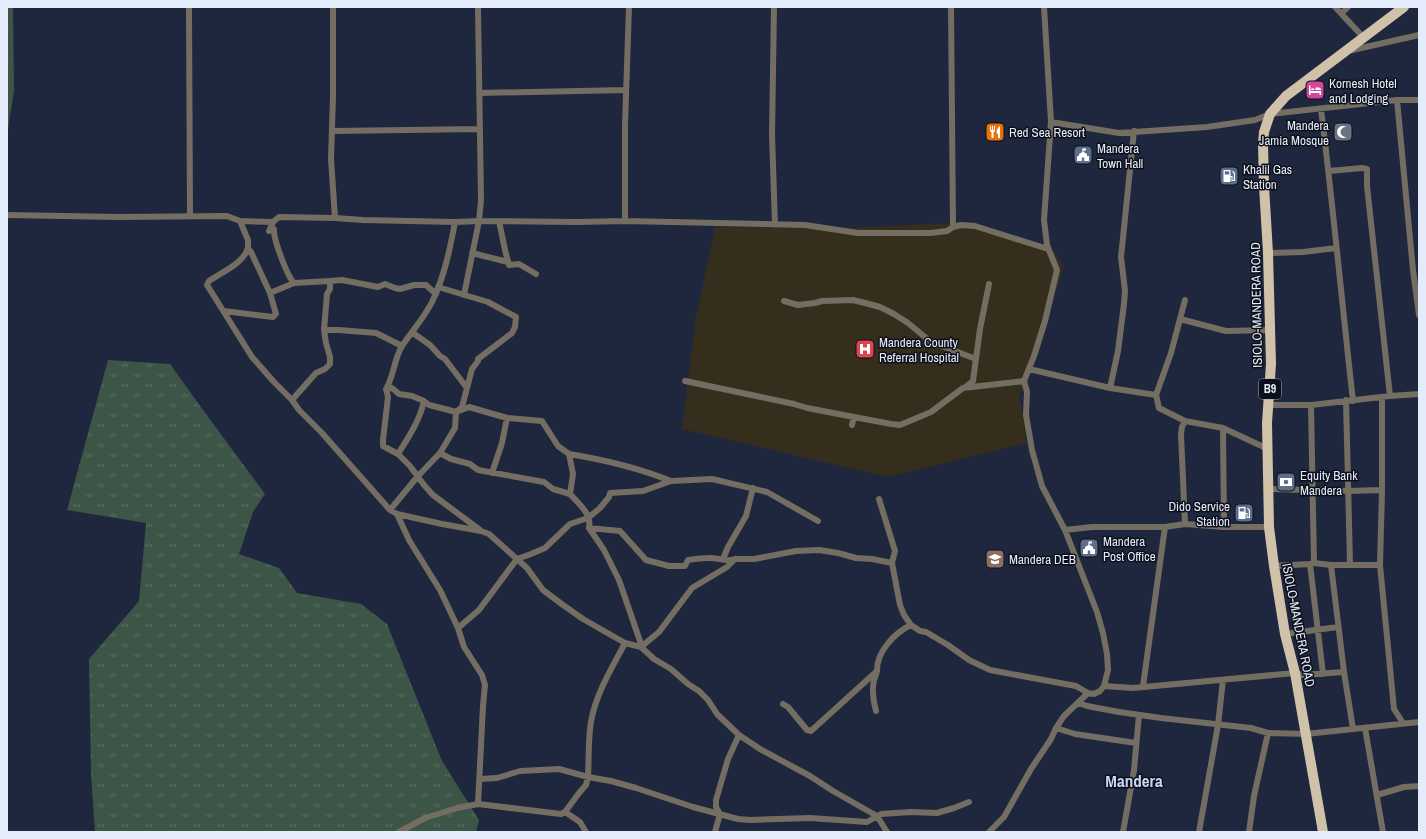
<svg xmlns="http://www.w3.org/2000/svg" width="1426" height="839" font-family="'Archivo Narrow',sans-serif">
  <defs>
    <pattern id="grass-tufts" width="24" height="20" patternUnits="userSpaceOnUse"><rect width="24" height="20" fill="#3c5547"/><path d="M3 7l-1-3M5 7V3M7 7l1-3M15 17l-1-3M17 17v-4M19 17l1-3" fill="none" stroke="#586e62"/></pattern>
  </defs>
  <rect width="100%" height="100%" fill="#1e273d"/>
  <path fill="#362e1d" d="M964 222 1054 252 1064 266 1028 381 1019 394 1027 443 888 477 682 429 696 317 715 227 853 228Z"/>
  <path fill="url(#grass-tufts)" d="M7 7H13L14 91 7 135Z
    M108 360 170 364 203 410 265 494 253 512 239 554 279 568 297 593 361 604 387 624 442 761 479 820 476 832H95L91 774 89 659 139 601 146 523 67 510Z"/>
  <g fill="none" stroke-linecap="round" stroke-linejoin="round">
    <path stroke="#746e62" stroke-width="6" d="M189 7 190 216
      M333 7V97L331 159 335 218
      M774 7 772 135 775 225
      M951 7 953 227
      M1335 7 1364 38
      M1342 13 1348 7
      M1348 51 1419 35
      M479 93 626 90
      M1397 100 1413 270 1419 315
      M1321 109C1333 206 1342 303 1353 401
      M1051 122 1119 133 1207 127 1255 120 1270 114 1397 100H1419
      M332 131 480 129
      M1329 171 1362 168 1367 169V186L1390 396
      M7 215 118 217 227 216 240 221 273 222 279 217 335 218 363 220 455 222 479 221 577 222 625 221 805 225 858 233H931L947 231 953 227 961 225 975 226 1048 249
      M240 221 248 240V248L251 252 270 293 294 283 330 281
      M499 221 505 250 509 265 519 264 536 274
      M625 221V125L629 7
      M273 222 269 231 274 229C273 238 287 276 294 283
      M455 222C450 249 444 278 432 302 424 318 412 331 402 346 394 359 394 376 386 389L388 397 383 440V446L398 454 410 466 424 485 433 495 480 530
      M248 248C243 264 222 272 209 281L207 285 252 357 274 382 292 400 299 410 322 433 390 510 397 514 442 524 481 531 489 534 527 568 543 590 563 605 583 619 625 643 641 647 654 659 671 669 688 684 699 691 708 700 717 714 739 735 760 749 810 776 833 791 877 816 887 832
      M472 253 508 262
      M1268 253 1303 252 1336 248
      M438 287 488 302 516 317 515 327 512 333 478 359V361L472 369 467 388
      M464 295 479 221 481 200 478 7
      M784 301 798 305 815 303 822 301 853 300 865 303 880 307 894 314 908 323 931 342 976 359
      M224 311 273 317 276 314 270 293
      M1180 319 1226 331 1270 330
      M324 330H339L376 333 402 346
      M1029 369 1110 388 1156 395 1159 408 1185 421 1223 428 1268 449
      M685 381 794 404 807 408 891 424 900 425 931 412 963 388 1024 381
      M964 388 973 381 980 329 989 284
      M1110 388 1118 351 1124 304 1125 291 1121 257 1134 131
      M386 389 392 388 399 394 412 396 424 401 429 405 445 409 456 412 469 407 507 418 542 421 558 446 569 454 573 474 570 494C579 504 592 514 589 528L604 550 619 580 642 647
      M1156 395 1171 353 1185 300
      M1382 397V490L1380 565 1394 709 1403 723
      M292 400 316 373 325 369 330 364V357L326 343 324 330 327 294 330 289V281L342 280 378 287 385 284 395 288 400 289 414 285H426L436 294
      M1346 400 1350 564
      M1269 405H1311L1390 396 1419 394
      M1311 405 1314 563
      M852 425 854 417
      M1223 428 1224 527
      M440 453 451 459 470 464 478 470 544 482 553 489 570 494
      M398 454C408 438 420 420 424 401
      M569 454C606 460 636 467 671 481
      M492 473 502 443 507 418
      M1269 489 1348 491 1382 490
      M879 499 895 551 892 563 900 605 904 615 911 625 920 631 926 632 948 645 969 660 990 670 1076 686 1088 693
      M390 510 418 476 440 453 455 428 456 412 462 407 467 388 445 359 440 356 430 345 413 333
      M397 514 409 540 440 590 458 628 464 647 482 675 485 685 483 706 478 804
      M1185 524 1181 434 1182 427 1185 421
      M589 528 620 531 646 560 669 566H685L688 560C695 559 702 558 708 558 717 557 727 563 735 559
      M1065 530 1092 527H1165L1185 524 1224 527H1269
      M723 559 728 547 746 516 753 488
      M1310 564 1323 674
      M1331 565 1344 672 1353 729
      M1274 566 1310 564 1314 563 1331 565H1380
      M458 628 479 610 517 559 531 554 545 548 570 524 588 518 600 508 609 497 610 493 643 491 671 481 712 479 767 492 818 521
      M1285 634 1338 627
      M641 647 659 632 692 588 727 567 735 559H754L796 551 819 550 838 553 856 558 872 559 892 563
      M1104 686 1133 688 1295 673 1302 675 1344 672
      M1143 686 1165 527
      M1079 703 1087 706 1119 712 1161 718 1251 728 1268 733 1306 734 1419 722
      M783 704 788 707 807 730 811 731 877 671
      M876 711C873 701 872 690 874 680 875 677 877 673 877 670 877 652 894 633 911 625
      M1056 728 1075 734 1136 743
      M1365 728 1383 832
      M480 779 497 778 520 771 559 769 588 777 611 781 636 788 693 807 738 819 750 820 810 818 867 822 881 814 911 812 937 813 954 808 969 802
      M1377 795 1404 787 1419 786
      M565 812 580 822 586 832
      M399 832 425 818 457 808 478 804 561 814 565 812 579 793 586 785 588 777C589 760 588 738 591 722 596 693 612 668 625 643
      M715 832 720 814 716 807V800L728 759 739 735
      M989 832 1004 817 1031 769 1051 739 1056 728 1064 716 1088 693 1094 694 1100 691 1104 686 1108 670 1107 654 1103 633 1097 612 1065 530 1042 486 1032 450 1026 415 1027 392 1024 381 1034 356 1045 321 1057 270 1047 245 1044 220 1051 122 1044 7
      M1123 832 1134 770 1139 715
      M1199 832 1218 725 1223 680
      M1249 832 1254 796 1268 733"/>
    <path stroke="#d0c2a8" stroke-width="10" d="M1323 832 1295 673 1285 634 1274 566 1269 527 1267 423 1271 364 1268 253 1264 186 1263 144 1264 132 1270 114 1286 96 1404 7"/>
  </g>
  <defs>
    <g id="hotel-square" transform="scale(1)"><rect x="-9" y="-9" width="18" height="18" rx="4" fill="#d1479c" stroke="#0c101a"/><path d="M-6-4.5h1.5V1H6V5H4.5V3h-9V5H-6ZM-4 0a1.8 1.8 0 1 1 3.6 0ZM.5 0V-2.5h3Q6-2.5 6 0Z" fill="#fff"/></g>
    <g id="restaurant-square" transform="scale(1)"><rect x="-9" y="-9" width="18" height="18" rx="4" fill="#e8710a" stroke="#0c101a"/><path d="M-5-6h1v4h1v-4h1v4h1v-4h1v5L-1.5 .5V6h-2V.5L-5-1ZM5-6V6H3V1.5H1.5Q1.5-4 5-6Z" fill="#fff"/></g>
    <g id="mosque-square" transform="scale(1)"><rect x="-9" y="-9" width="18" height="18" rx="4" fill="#6b7280" stroke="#0c101a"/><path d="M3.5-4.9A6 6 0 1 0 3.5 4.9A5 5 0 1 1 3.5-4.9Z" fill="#fff"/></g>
    <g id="civic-square" transform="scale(1)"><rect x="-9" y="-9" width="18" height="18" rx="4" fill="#5c6f8a" stroke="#0c101a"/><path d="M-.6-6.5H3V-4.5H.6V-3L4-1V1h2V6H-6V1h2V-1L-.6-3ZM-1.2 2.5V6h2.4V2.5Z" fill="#fff"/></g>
    <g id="fuel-square" transform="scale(1)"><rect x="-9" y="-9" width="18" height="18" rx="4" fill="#5c6f8a" stroke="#0c101a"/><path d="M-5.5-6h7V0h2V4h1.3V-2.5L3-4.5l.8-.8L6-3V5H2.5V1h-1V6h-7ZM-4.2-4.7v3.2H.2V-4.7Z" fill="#fff"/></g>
    <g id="hospital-square" transform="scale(1)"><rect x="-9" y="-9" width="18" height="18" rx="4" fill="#e0444e" stroke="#0c101a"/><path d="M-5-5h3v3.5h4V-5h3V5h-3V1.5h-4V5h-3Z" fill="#fff"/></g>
    <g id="bank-square" transform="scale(1)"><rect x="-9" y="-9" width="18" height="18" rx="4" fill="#5c6f8a" stroke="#0c101a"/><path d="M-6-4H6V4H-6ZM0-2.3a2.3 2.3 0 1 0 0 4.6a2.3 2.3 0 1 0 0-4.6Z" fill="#fff"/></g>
    <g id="school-square" transform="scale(1)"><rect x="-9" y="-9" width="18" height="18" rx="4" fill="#8d6e63" stroke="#0c101a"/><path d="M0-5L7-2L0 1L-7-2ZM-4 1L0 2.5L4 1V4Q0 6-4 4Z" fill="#fff"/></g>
  </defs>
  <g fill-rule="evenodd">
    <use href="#hotel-square" x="1315" y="90"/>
    <use href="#restaurant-square" x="995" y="132"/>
    <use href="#mosque-square" x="1343" y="132"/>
    <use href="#civic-square" x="1083" y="155"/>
    <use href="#fuel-square" x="1229" y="176"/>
    <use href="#hospital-square" x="865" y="349"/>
    <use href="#bank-square" x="1286" y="482"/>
    <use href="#fuel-square" x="1244" y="513"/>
    <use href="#civic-square" x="1089" y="548"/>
    <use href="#school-square" x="995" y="559"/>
  </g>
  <g text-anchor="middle" stroke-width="3" stroke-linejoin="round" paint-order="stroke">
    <rect fill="#0c101a" stroke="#a3a9b7" stroke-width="1" x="1259" y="379" width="22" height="20" rx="3"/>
    <g font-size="12" font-weight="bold" fill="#e4ebfa">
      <text x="1270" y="393">B9</text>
    </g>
    <g font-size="13" fill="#e4ebfa" stroke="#0c101a" text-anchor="start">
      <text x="1329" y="88">Kornesh Hotel<tspan x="1329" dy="15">and Lodging</tspan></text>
      <text x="1329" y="130" text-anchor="end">Mandera<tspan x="1329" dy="15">Jamia Mosque</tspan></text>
      <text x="1009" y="137">Red Sea Resort</text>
      <text x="1097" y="153">Mandera<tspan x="1097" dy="15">Town Hall</tspan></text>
      <text x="1243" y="174">Khalil Gas<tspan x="1243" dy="15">Station</tspan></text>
      <text x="879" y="347">Mandera County<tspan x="879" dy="15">Referral Hospital</tspan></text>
      <text x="1300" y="480">Equity Bank<tspan x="1300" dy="15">Mandera</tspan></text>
      <text x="1230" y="511" text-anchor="end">Dido Service<tspan x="1230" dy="15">Station</tspan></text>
      <text x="1103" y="546">Mandera<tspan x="1103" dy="15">Post Office</tspan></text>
      <text x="1009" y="564">Mandera DEB</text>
    </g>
    <g font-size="13" fill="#e4ebfa" stroke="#0c101a">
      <text transform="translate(1256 305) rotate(-91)" y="5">ISIOLO-MANDERA ROAD</text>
      <text transform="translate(1299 625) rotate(79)" y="5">ISIOLO-MANDERA ROAD</text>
    </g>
    <g font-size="17" font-weight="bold" fill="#c9d6f3" stroke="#0c101a">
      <text x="1134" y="787">Mandera</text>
    </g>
  </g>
  <rect width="1426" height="839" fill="none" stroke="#e4ebfa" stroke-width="16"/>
</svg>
